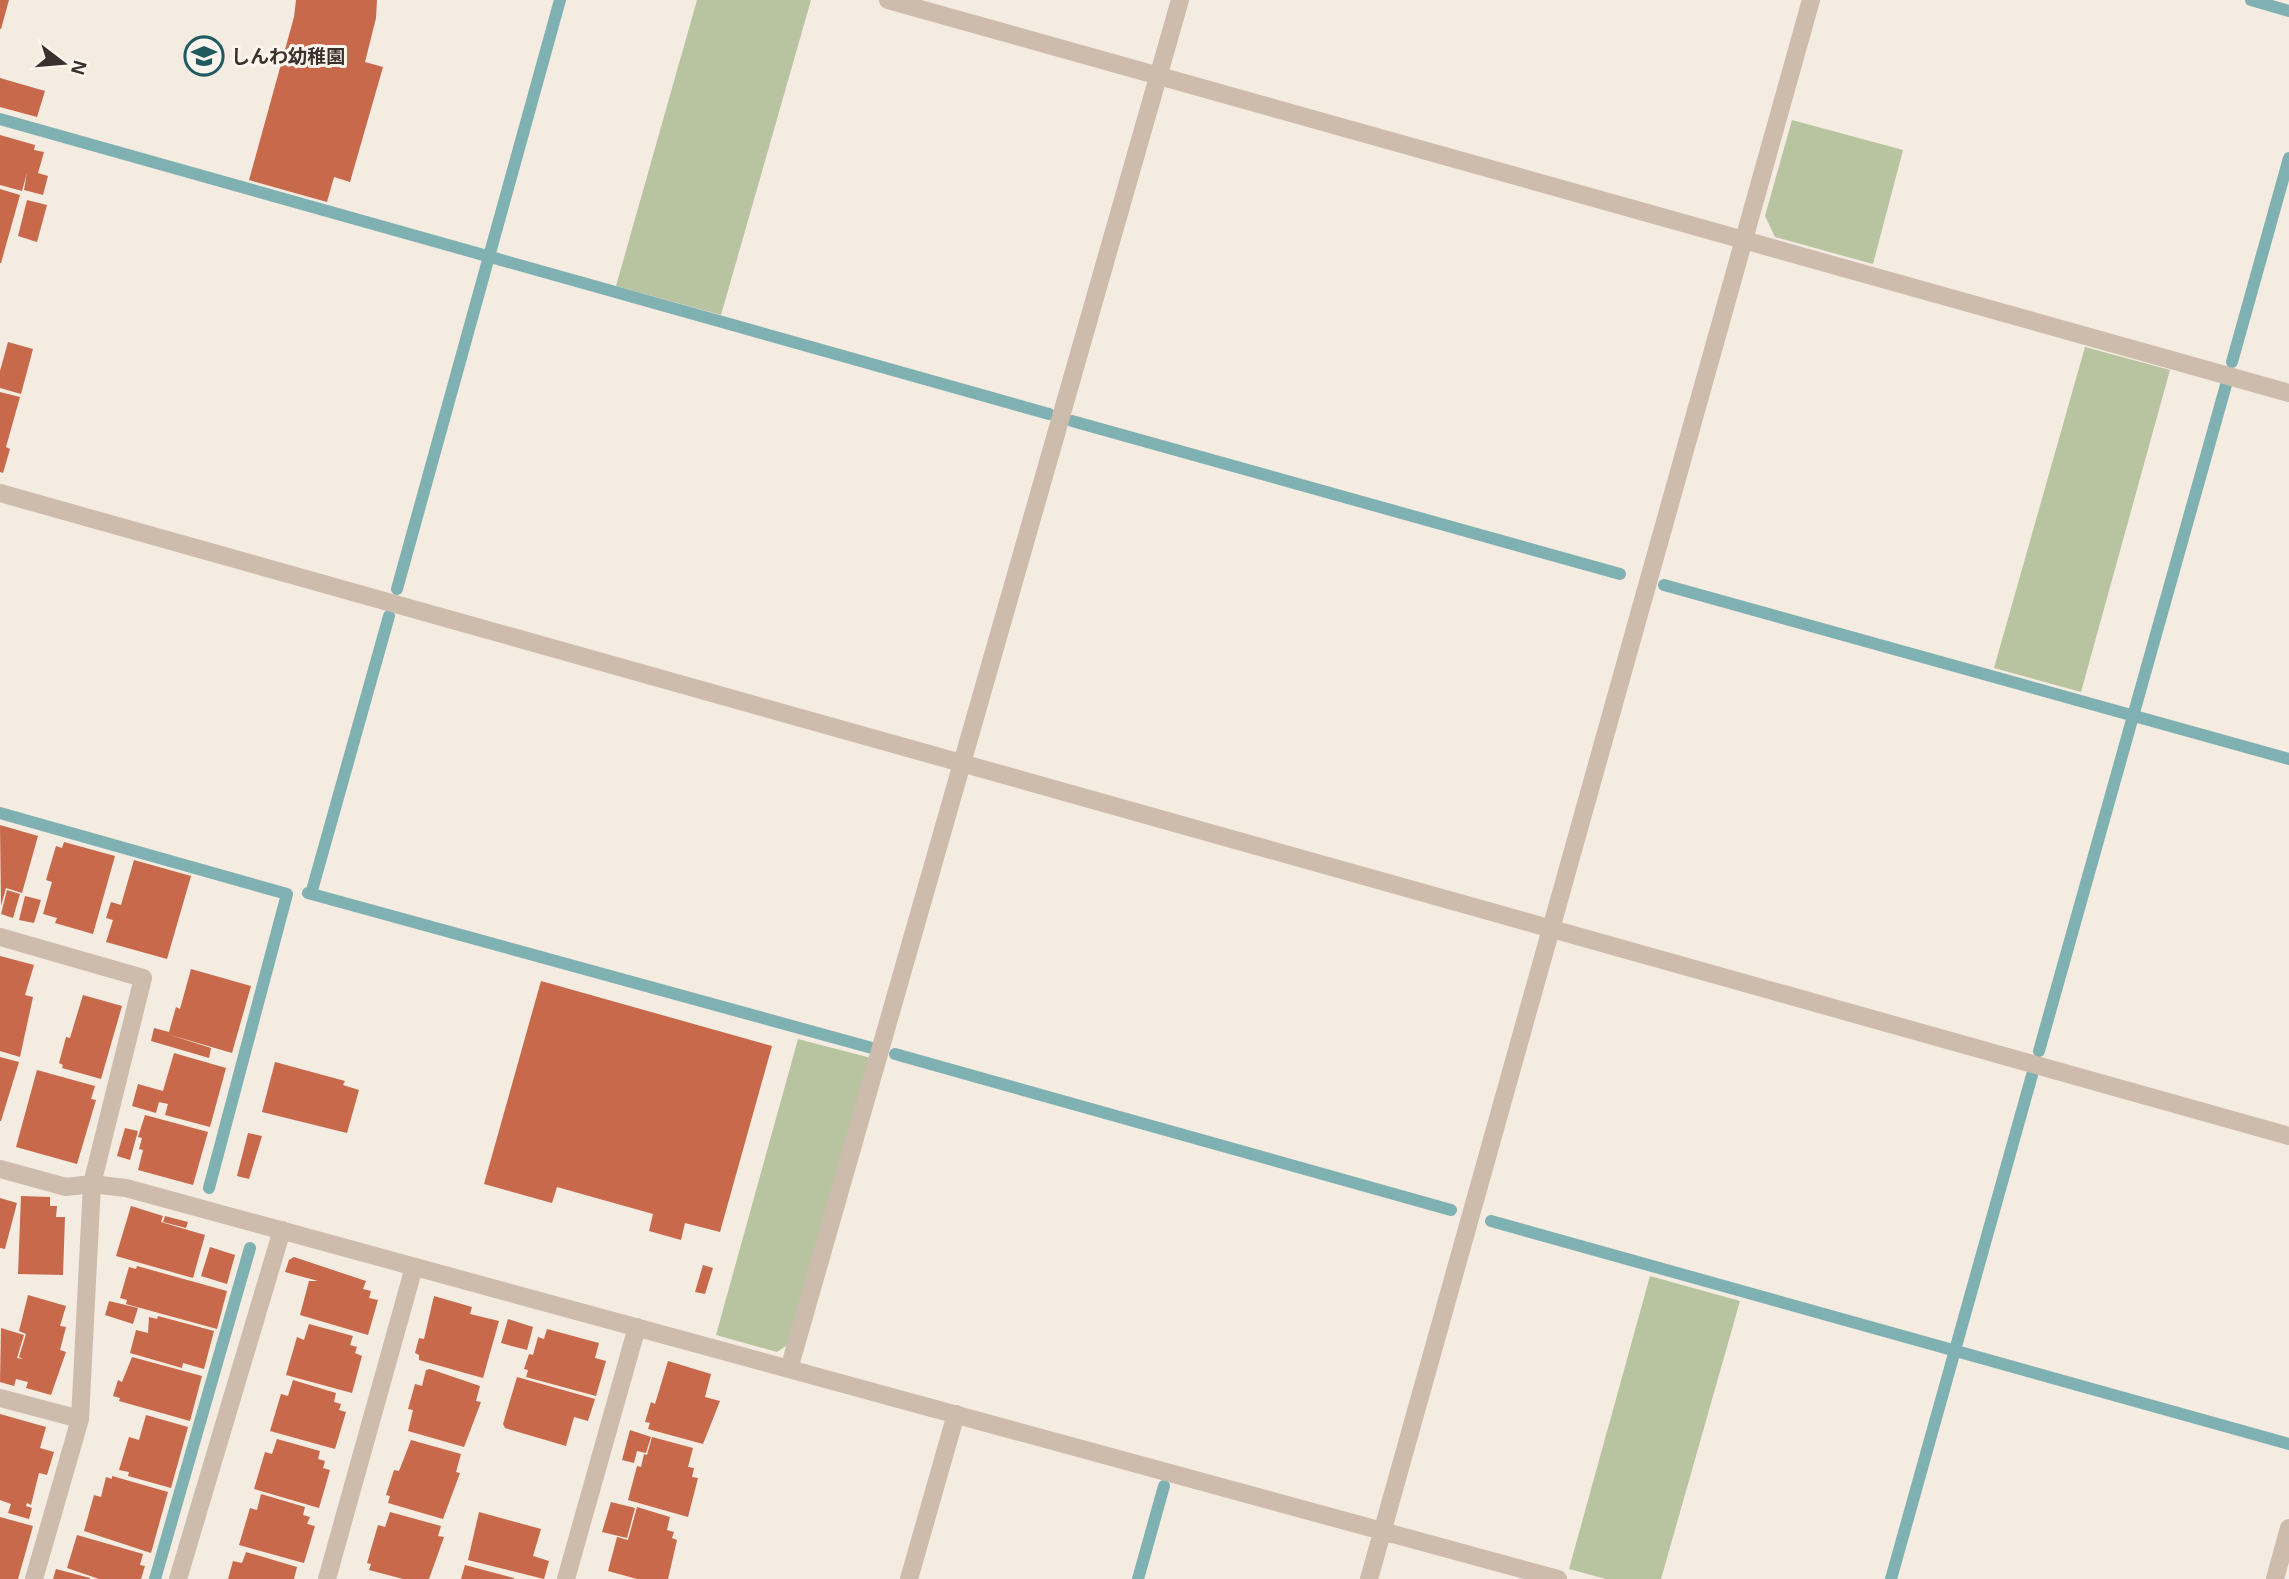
<svg xmlns="http://www.w3.org/2000/svg" width="2289" height="1579" font-family="Helvetica,'Noto Sans JP',sans-serif">
  <rect width="100%" height="100%" fill="#f4ebe1"/>
  <path fill="#b8c4a0" d="M697 0H811L721 315 616 286Z
    M1792 120 1903 150 1873 264 1775 237 1765 216Z
    M2085 347 2170 370 2081 692 1994 668Z
    M798 1039 871 1058 792 1342 777 1352 716 1335Z
    M1650 1276 1740 1301 1661 1579H1606L1569 1569Z"/>
  <g fill="none" stroke-linecap="round" stroke-linejoin="round">
    <path stroke="#7fb0b2" stroke-width="12" d="M2251 0 2289 11
      M0 119 1049 414
      M2232 362 2289 158
      M1072 421 1620 574
      M1664 585 2289 759
      M397 589 560 0
      M0 813 287 894 209 1188
      M308 893 872 1048
      M311 894 389 616
      M2039 1051 2226 385
      M895 1054 1451 1210
      M1491 1221 2289 1444
      M155 1579 250 1248
      M1138 1579 1164 1486
      M1891 1579 2032 1075"/>
  </g>
  <path fill="#c8694b" d="M0 0H9L1 29H0Z
    M296 0H377L376 18 365 62 383 67 350 182 334 177 327 202 249 180 294 17Z
    M0 78 45 91 37 117 0 107Z
    M0 135 35 145 34 150 44 152 38 173 48 176 43 195 24 190 27 173 22 191 0 185Z
    M0 189 20 195 1 263H0Z
    M27 200 47 205 37 242 18 236Z
    M8 342 33 349 21 394 0 388V371Z
    M0 392 20 397 6 447 10 449 3 473 0 472Z
    M0 825 38 836 22 893 6 888 1 906Z
    M64 842 115 856 93 934 55 923 57 918 43 914 52 882 46 880 56 846 62 848Z
    M134 860 191 876 167 959 106 942 113 920 106 918 111 902 121 905Z
    M7 890 20 894 13 918 1 914Z
    M25 896 41 900 34 923 19 920Z
    M0 956 34 965 25 995 33 997 20 1057 0 1051Z
    M191 969 251 986 232 1053 167 1034 211 1048 209 1058 151 1041 154 1028 169 1032 176 1007 180 1009Z
    M541 981 772 1046 720 1232 685 1223 681 1240 649 1231 653 1214 557 1187 552 1203 484 1184Z
    M83 995 122 1006 101 1079 62 1068 63 1065 59 1063 66 1037 70 1038Z
    M174 1053 226 1068 210 1127 165 1115 168 1104 159 1102 156 1113 132 1106 138 1084 163 1091Z
    M0 1057 19 1062 1 1121H0Z
    M275 1062 345 1081 343 1085 359 1090 347 1133 262 1112Z
    M37 1070 95 1086 91 1099 96 1100 77 1164 16 1147Z
    M145 1115 208 1132 193 1185 138 1170 143 1150 139 1149 142 1138 138 1137Z
    M125 1128 138 1131 130 1160 117 1156Z
    M248 1133 262 1136 249 1179 237 1176Z
    M21 1196 50 1197V1206H57L56 1217H65L63 1275 18 1274Z
    M0 1198 17 1203 5 1249 0 1248Z
    M131 1206 163 1216 161 1222 205 1235 193 1278 116 1256Z
    M165 1216 188 1222 186 1228 163 1222Z
    M210 1247 235 1255 227 1284 201 1276Z
    M294 1257 366 1281 363 1289 371 1291 369 1298 378 1300 368 1335 300 1315 309 1281H318L285 1272 289 1260Z
    M703 1265 713 1268 705 1294 695 1292Z
    M137 1266 227 1291 217 1329 126 1304 127 1300 120 1298 129 1267 136 1269Z
    M28 1295 66 1306 60 1326 66 1327 60 1350 66 1352 51 1395 26 1388 28 1382 16 1379 14 1386 0 1382 1 1328 24 1335 17 1358 23 1359 19 1357 26 1334 19 1331Z
    M434 1296 472 1307 470 1314 499 1321 483 1378 419 1360V1355L415 1353 419 1338 424 1339Z
    M109 1301 138 1308 133 1324 105 1315Z
    M158 1316 214 1331 204 1369 183 1363 182 1368 130 1353 136 1330 148 1333 149 1317 157 1319Z
    M508 1319 533 1327 527 1350 501 1343Z
    M309 1324 353 1336 350 1345 357 1347 355 1353 362 1356 352 1393 286 1375 297 1337 304 1340Z
    M547 1329 599 1343 595 1358 606 1361 596 1396 526 1377 528 1370 524 1369 529 1354 533 1355 538 1337 544 1339Z
    M132 1357 202 1376 190 1421 119 1401 120 1398 113 1396 118 1380 122 1382Z
    M668 1361 711 1374 705 1397 720 1401 703 1444 648 1429 650 1423 645 1422 651 1402 655 1404Z
    M430 1369 480 1386 476 1401 481 1402 464 1447 408 1431 413 1410 408 1409 415 1384 422 1386 426 1370Z
    M517 1377 595 1399 588 1421 574 1417 566 1446 505 1428 503 1424Z
    M293 1380 336 1393 334 1402 341 1404 339 1410 346 1412 335 1449 270 1431 281 1394 288 1396Z
    M0 1414 46 1427 40 1448 54 1452 47 1475 39 1473 31 1505 27 1503 26 1506 32 1508 29 1519 8 1513 11 1504 0 1500Z
    M146 1415 188 1427 171 1488 128 1476 129 1472 119 1470 129 1437 139 1440Z
    M630 1430 651 1437 646 1453 637 1451 634 1463 622 1460Z
    M652 1437 693 1448 688 1467 694 1468 692 1477 698 1478 688 1517 628 1500 637 1466 641 1467 644 1454 647 1455Z
    M277 1439 320 1451 318 1459 325 1461 323 1468 330 1470 319 1508 254 1489 265 1452 272 1454Z
    M411 1440 461 1454 456 1472 460 1473 443 1519 388 1503 390 1496 386 1495 394 1470 399 1471Z
    M112 1476 168 1492 151 1553 84 1531 94 1495 101 1497 106 1477 112 1479Z
    M261 1494 305 1507 303 1515 310 1517 307 1524 315 1526 304 1563 239 1545 250 1508 257 1510Z
    M611 1502 635 1508 627 1538 602 1532Z
    M637 1507 670 1517 667 1530 674 1532 672 1538 677 1540 668 1579H637L608 1571 617 1537 628 1540Z
    M390 1512 441 1526 438 1536 444 1537 429 1579H403L369 1570 371 1564 367 1563 378 1525 385 1527Z
    M479 1512 541 1529 533 1556 549 1561 544 1579 468 1560Z
    M0 1517 33 1526 18 1579H0Z
    M77 1535 143 1554 140 1565 145 1566 141 1579H99L67 1568Z
    M246 1552 297 1567 294 1579H228L233 1561 242 1563Z
    M465 1565 514 1578V1579H461Z
    M56 1569 90 1578V1579H53Z"/>
  <g fill="none" stroke-linecap="round" stroke-linejoin="round">
    <path stroke="#cdbbac" stroke-width="18" d="M888 0 2289 393
      M0 493 2289 1136
      M0 937 143 978 92 1184 80 1419 34 1579
      M0 1169 66 1187 92 1184 126 1188 1558 1579
      M789 1369 1180 0
      M0 1398 80 1419
      M178 1579 282 1230
      M327 1579 414 1267
      M566 1579 637 1327
      M909 1579 956 1414
      M1369 1579 1811 0
      M2275 1579 2289 1528"/>
  </g>
  <defs>
    <g id="school-ring" transform="scale(2.0125)"><circle r="9.5" fill="#fbf5ee" stroke="#1f5a5e" stroke-width="1.5"/><path d="M0-5L7-2L0 1L-7-2ZM-4 1L0 2.5L4 1V4Q0 6-4 4Z" fill="#1f5a5e"/></g>
  </defs>
  <g fill-rule="evenodd">
    <use href="#school-ring" x="204" y="56"/>
  </g>
  <g text-anchor="middle" stroke-width="6" stroke-linejoin="round" paint-order="stroke">
    <g font-size="19" font-weight="bold" fill="#3b302b" stroke="#fbf5ee" text-anchor="start">
      <text x="231" y="63">しんわ幼稚園</text>
    </g>
  </g>
  <g transform="translate(63 63) rotate(106)" stroke="#fbf5ee" stroke-width="5" paint-order="stroke">
  <path d="M0-5L12 26L0 18L-12 26Z" fill="#3b302b"/>
  <text y="-10" font-size="19" font-weight="bold" text-anchor="middle" fill="#3b302b">N</text>
  </g>
</svg>
